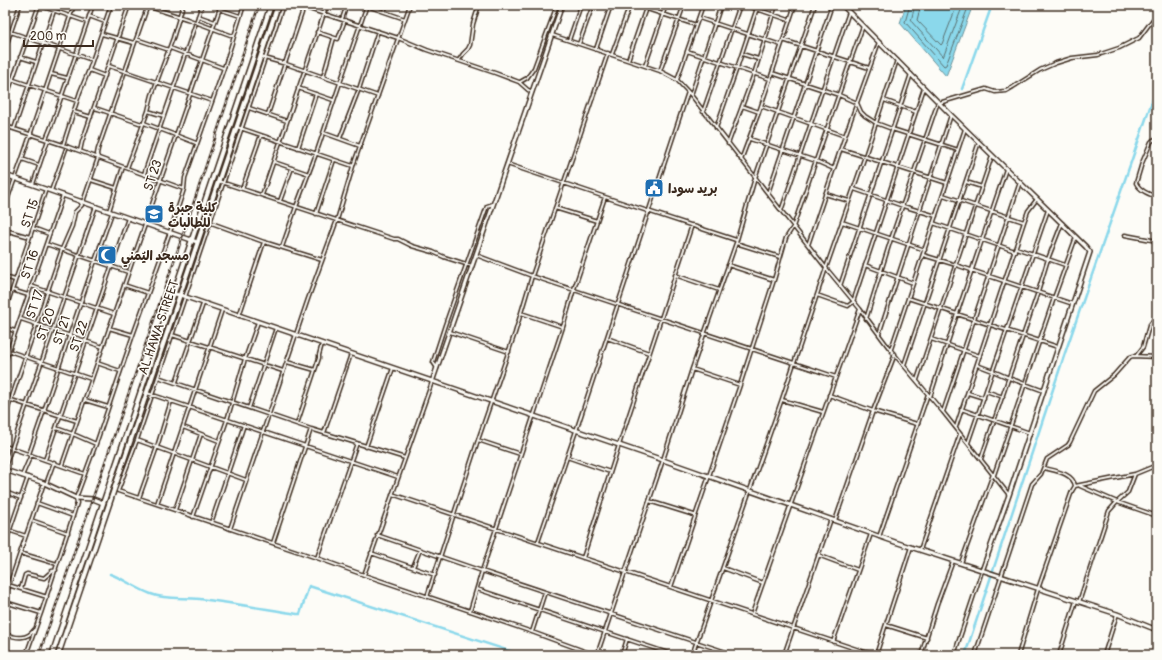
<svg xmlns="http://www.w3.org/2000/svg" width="1162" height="660" font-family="Pangolin,'Playpen Sans Arabic',sans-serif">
  <rect width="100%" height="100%" fill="#fdfcf7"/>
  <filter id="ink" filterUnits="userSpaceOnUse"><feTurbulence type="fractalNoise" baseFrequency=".025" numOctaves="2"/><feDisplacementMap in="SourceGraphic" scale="8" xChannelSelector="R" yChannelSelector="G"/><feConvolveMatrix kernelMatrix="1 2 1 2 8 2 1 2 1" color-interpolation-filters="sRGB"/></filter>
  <g filter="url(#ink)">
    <path fill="#8bd8eb" stroke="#6b9299" d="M906 5H973L946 76 900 23Z"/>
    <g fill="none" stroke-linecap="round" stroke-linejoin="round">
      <path stroke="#5b7070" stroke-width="1" d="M910 5 905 22 944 66 946 65 969 5
        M915 5 911 21 943 57 944 55 963 5
        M921 5 917 20 941 45 942 44 957 5"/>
      <path stroke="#8bd8eb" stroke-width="2.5" d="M962 89 992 5
        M110 574C124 579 137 589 151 594 166 600 184 597 200 599 232 603 265 609 297 614H300L309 586 522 655
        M965 655 1065 353 1157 87"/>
      <g stroke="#3b2a1e" stroke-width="5">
        <path id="street" d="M38 5 87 22
          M117 5 128 9
          M144 5 187 19 233 36
          M297 5 398 38 427 50 495 73 519 82 528 90 532 92
          M635 5 696 25
          M745 5 789 20
          M367 6 405 19
          M219 9 240 16
          M384 11 387 5
          M89 16 105 22
          M198 16 215 22
          M699 18 781 45
          M342 19 347 5
          M5 30 92 60
          M317 32 338 39 345 20
          M102 34 134 43
          M552 35 660 71 677 80 691 95 826 268 860 309 889 348 943 412 1009 495
          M136 39 169 50
          M569 40 581 5
          M783 40 869 68
          M579 44 593 5
          M170 48 223 68
          M5 49 20 5
          M596 49 611 5
          M687 51 770 79
          M612 54 630 5
          M742 54 758 59
          M20 57 36 62
          M261 57 286 64 378 96
          M459 60 463 54 468 49 470 45 473 24 479 5
          M628 60 647 5
          M109 66 212 101
          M645 66 666 5
          M89 70 105 76
          M660 71 684 5
          M772 73 839 95 857 103 861 112 865 116 876 123 892 129 958 150
          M51 74 67 78
          M5 77 77 101
          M323 77 334 38
          M677 80 703 5
          M520 82 527 78 534 68 557 5
          M298 88 333 100
          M691 95 721 5
          M884 100 916 112
          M5 101 39 5
          M939 103 986 89 995 92 1006 91 1013 87 1040 70 1056 63 1072 58 1098 55 1119 48 1139 38 1157 14
          M742 106 759 112
          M761 106 845 136
          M94 108 98 109 142 124
          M249 108 287 121
          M148 111 164 116
          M74 112 91 117
          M703 112 740 5
          M268 114 304 7
          M144 123 196 143
          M5 126 63 145 184 189
          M237 127 353 166
          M716 128 737 68 758 5
          M14 129 56 5
          M324 133 360 146
          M340 138 359 89 378 31
          M46 139 51 127 93 5
          M750 139 816 161 834 169
          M1157 139 1153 140 1151 142 1142 163 1136 183C1140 191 1149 194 1157 197
          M728 144 754 74 776 5
          M63 145 80 92 89 70 111 5
          M298 148 316 94
          M841 149 947 183
          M80 151 82 142 129 5
          M22 159 74 5
          M741 160 759 112 795 5
          M274 162 309 174
          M507 164 605 197 736 240
          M127 168 148 111 152 95 173 38 183 5
          M144 174 202 5
          M91 180 116 188
          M218 181 394 239H398L412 246 433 252 444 257 472 266
          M966 182 982 187
          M33 184 48 140
          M242 189 261 135
          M854 189 903 206 936 216
          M51 191 67 146
          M768 193 832 5
          M825 194 849 201
          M262 195 327 5
          M943 195 1024 222
          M280 201 292 168
          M83 202 98 158 97 154 98 149 148 5
          M5 206 22 159 39 165
          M555 208 597 221
          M109 211 123 167
          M781 211 849 12
          M316 214 334 160
          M206 221 264 242 322 260
          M842 222 925 250
          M933 223 1015 251
          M33 228 49 234
          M5 230 30 237
          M1125 235 1157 241
          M736 243 780 257
          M46 244 128 272
          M808 245 845 136 879 42
          M100 246 116 251
          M282 247 296 207 316 154 340 83 367 5
          M1016 248 1065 265
          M476 255 532 276 836 377
          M923 255 956 265 1073 304
          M728 265 774 280
          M865 265 913 283
          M675 275 719 290
          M5 277 15 280
          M124 285 148 293
          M31 286 114 314
          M840 286 911 74
          M12 290 28 295
          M817 295 848 306 853 302 924 88
          M908 298 1058 347
          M5 311 46 189
          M521 313 563 327
          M239 316 264 242
          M21 319 103 347
          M866 319 891 239 938 102
          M5 328 15 331
          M109 328 133 335
          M450 332 509 352
          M879 334C903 261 927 188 951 115
          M172 335 283 371
          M607 338 649 353
          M931 339 980 356
          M891 349 965 129
          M9 351 91 379
          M1136 356 1143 347 1149 326 1157 315
          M5 362 63 195
          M287 362 315 370
          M97 363 120 371
          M904 365 979 142
          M977 365 993 371 1009 378 1044 391
          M437 368 433 362 445 325 487 206 493 204
          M692 369 740 385
          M158 377 311 429 405 458
          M917 380 992 156
          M176 382 203 304
          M986 391 1003 397
          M147 393 398 477
          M968 393 984 398
          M829 395 873 411 917 424
          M930 397 957 314 1006 169
          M5 398 77 421
          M85 400 108 407
          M782 400 823 412
          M249 408 276 328
          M961 409 1030 433
          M943 412 1020 182
          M5 417 62 249 72 226 75 212 82 205 80 201
          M297 424 319 358V355L322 344
          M183 427 219 441
          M956 427 1024 222 1028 211 1037 199
          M56 428 73 434 96 444
          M324 433 351 354
          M137 440 246 480
          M478 440 520 454
          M968 443 1048 210
          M5 446 85 474
          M366 447 393 368
          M29 454C57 374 83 293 112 213
          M567 457 610 472
          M981 459 1038 292 1048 259 1062 223
          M45 460 128 218
          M62 465 221 5
          M5 467 96 206
          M994 475 1054 298 1076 237
          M22 476 31 455
          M46 484 54 462
          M1075 486 1135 474 1157 465
          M1080 486 1117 502 1157 516
          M118 491 137 440 283 5
          M118 491 317 558 364 575 532 632 595 655
          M5 492 21 498
          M392 494 874 655
          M139 498 157 447 171 401
          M649 501 694 515
          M37 503 73 516
          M157 504 222 310
          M175 510 201 434
          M193 517 227 420 245 359 258 322
          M31 520 68 533
          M835 521 873 411 895 354
          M211 523 244 425
          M5 529 26 536
          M230 529 308 299 337 220 354 163 410 5
          M377 535 482 571 735 655
          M879 537 928 394
          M538 542 576 431 688 92
          M273 543 311 429
          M5 544 28 477
          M920 550 960 434
          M20 553 57 564
          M371 553 435 575
          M818 555 858 570
          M317 558 357 443
          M583 558 619 445 692 225
          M961 563 993 474
          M413 567 420 550
          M723 568 763 583
          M364 575 432 382
          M5 584 47 597
          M671 587 740 385 774 280 786 238 793 227 850 62 863 26
          M21 589 25 575 27 574 44 578 52 571 56 570
          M477 589 674 655
          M5 597 44 483
          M427 597 478 440 515 333 532 276 608 53
          M5 602 41 613
          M1079 602 1109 511 1117 502 1128 492 1135 474
          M470 611 482 571 563 327 574 289 605 197
          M752 614 860 309
          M886 625 927 638
          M532 632 545 592
          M5 634C16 638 27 640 34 630
          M833 642 871 534
          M26 655 41 613 73 516 77 503 76 498 96 444 133 335 170 232 184 189 185 178 224 68 244 5
          M597 655 663 460 692 369 736 243 755 178 815 5
          M622 655 627 639
          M692 655 782 399 826 268 865 156 897 60
          M784 655 831 519
          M876 655 911 547
          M921 655 937 604 953 561
          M954 655 982 571
          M975 655 1032 484 1041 474 1047 459 1068 445 1070 442 1094 391 1114 375 1130 357 1133 356 1157 357
          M1018 655 1038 589 1072 491 1075 486C1073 473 1055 471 1044 468
          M1059 655 1076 601
          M1104 655 1117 614"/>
      </g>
      <g stroke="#3b2a1e" stroke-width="6">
        <path id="secondary" d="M842 5 951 115 1086 247 1090 252 1009 495 982 571
          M5 175 197 242
          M174 294 180 295 663 460 895 542 1117 614 1157 630
          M432 382 562 5
          M5 470 44 483 76 498 93 499 103 503"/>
      </g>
      <g stroke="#3b2a1e" stroke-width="7">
        <path id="highway" d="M52 655 271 5
          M58 655 278 5"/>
      </g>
      <use href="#street" stroke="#fdfcf7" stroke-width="2"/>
      <use href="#secondary" stroke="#fdfcf7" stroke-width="3"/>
      <use href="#highway" stroke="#fdfcf7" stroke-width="4"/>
      <g stroke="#3b2a1e" stroke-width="2.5">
        <path id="rail" d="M39 655 187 223 259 5"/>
      </g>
      <use href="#rail" stroke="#fdfcf7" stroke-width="1" stroke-dasharray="3" stroke-linecap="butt"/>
    </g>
  </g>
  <defs>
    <g id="civic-square" transform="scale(1)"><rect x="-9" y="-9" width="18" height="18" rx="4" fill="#1f6fb2" stroke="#fdfcf7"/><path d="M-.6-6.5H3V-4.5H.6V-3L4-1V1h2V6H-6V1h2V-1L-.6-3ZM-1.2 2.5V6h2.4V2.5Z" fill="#fff"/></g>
    <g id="university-square" transform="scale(1)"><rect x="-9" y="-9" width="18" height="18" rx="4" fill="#1f6fb2" stroke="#fdfcf7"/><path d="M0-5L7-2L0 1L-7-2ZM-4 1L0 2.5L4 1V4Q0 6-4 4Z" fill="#fff"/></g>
    <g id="mosque-square" transform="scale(1)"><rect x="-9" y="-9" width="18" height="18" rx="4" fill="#1f6fb2" stroke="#fdfcf7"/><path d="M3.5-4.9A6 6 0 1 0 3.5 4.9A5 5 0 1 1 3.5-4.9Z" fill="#fff"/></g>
  </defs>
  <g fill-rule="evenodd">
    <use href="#civic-square" x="654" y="188"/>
    <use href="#university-square" x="154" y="214"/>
    <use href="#mosque-square" x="107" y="255"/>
  </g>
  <g text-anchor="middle" stroke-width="3" stroke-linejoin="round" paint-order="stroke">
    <g font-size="13" fill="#3b2a1e" stroke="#fdfcf7">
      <text transform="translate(152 175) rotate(-71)" y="5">ST 23</text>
      <text transform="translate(29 213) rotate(-71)" y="5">ST 15</text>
      <text transform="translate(29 264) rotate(-71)" y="5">ST 16</text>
      <text transform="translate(34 304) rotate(-71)" y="5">ST 17</text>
      <text transform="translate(45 324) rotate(-71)" y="5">ST 20</text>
      <text transform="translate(158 327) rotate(-71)" y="5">AL HAWA STREET</text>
      <text transform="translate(61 330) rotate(-72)" y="5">ST 21</text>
      <text transform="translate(78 336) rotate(-71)" y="5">ST 22</text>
    </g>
    <g font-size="13" font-weight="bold" fill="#3b2a1e" stroke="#fdfcf7" text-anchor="start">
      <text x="668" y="193">بريد سودا</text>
      <text x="168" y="212">كلية جبرة<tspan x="168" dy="15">للطالبات</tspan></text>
      <text x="121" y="260">مسجد اليُمني</text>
    </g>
  </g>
  <rect width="1162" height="660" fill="none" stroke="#fdfcf7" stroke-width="20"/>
  <rect x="10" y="10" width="1142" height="640" fill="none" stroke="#3b2a1e" stroke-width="1.5" filter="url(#ink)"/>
  <path d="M24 40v6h69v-6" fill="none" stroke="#3b2a1e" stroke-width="2"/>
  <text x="30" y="40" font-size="12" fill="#3b2a1e" stroke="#fdfcf7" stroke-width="3" paint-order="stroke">200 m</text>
</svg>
